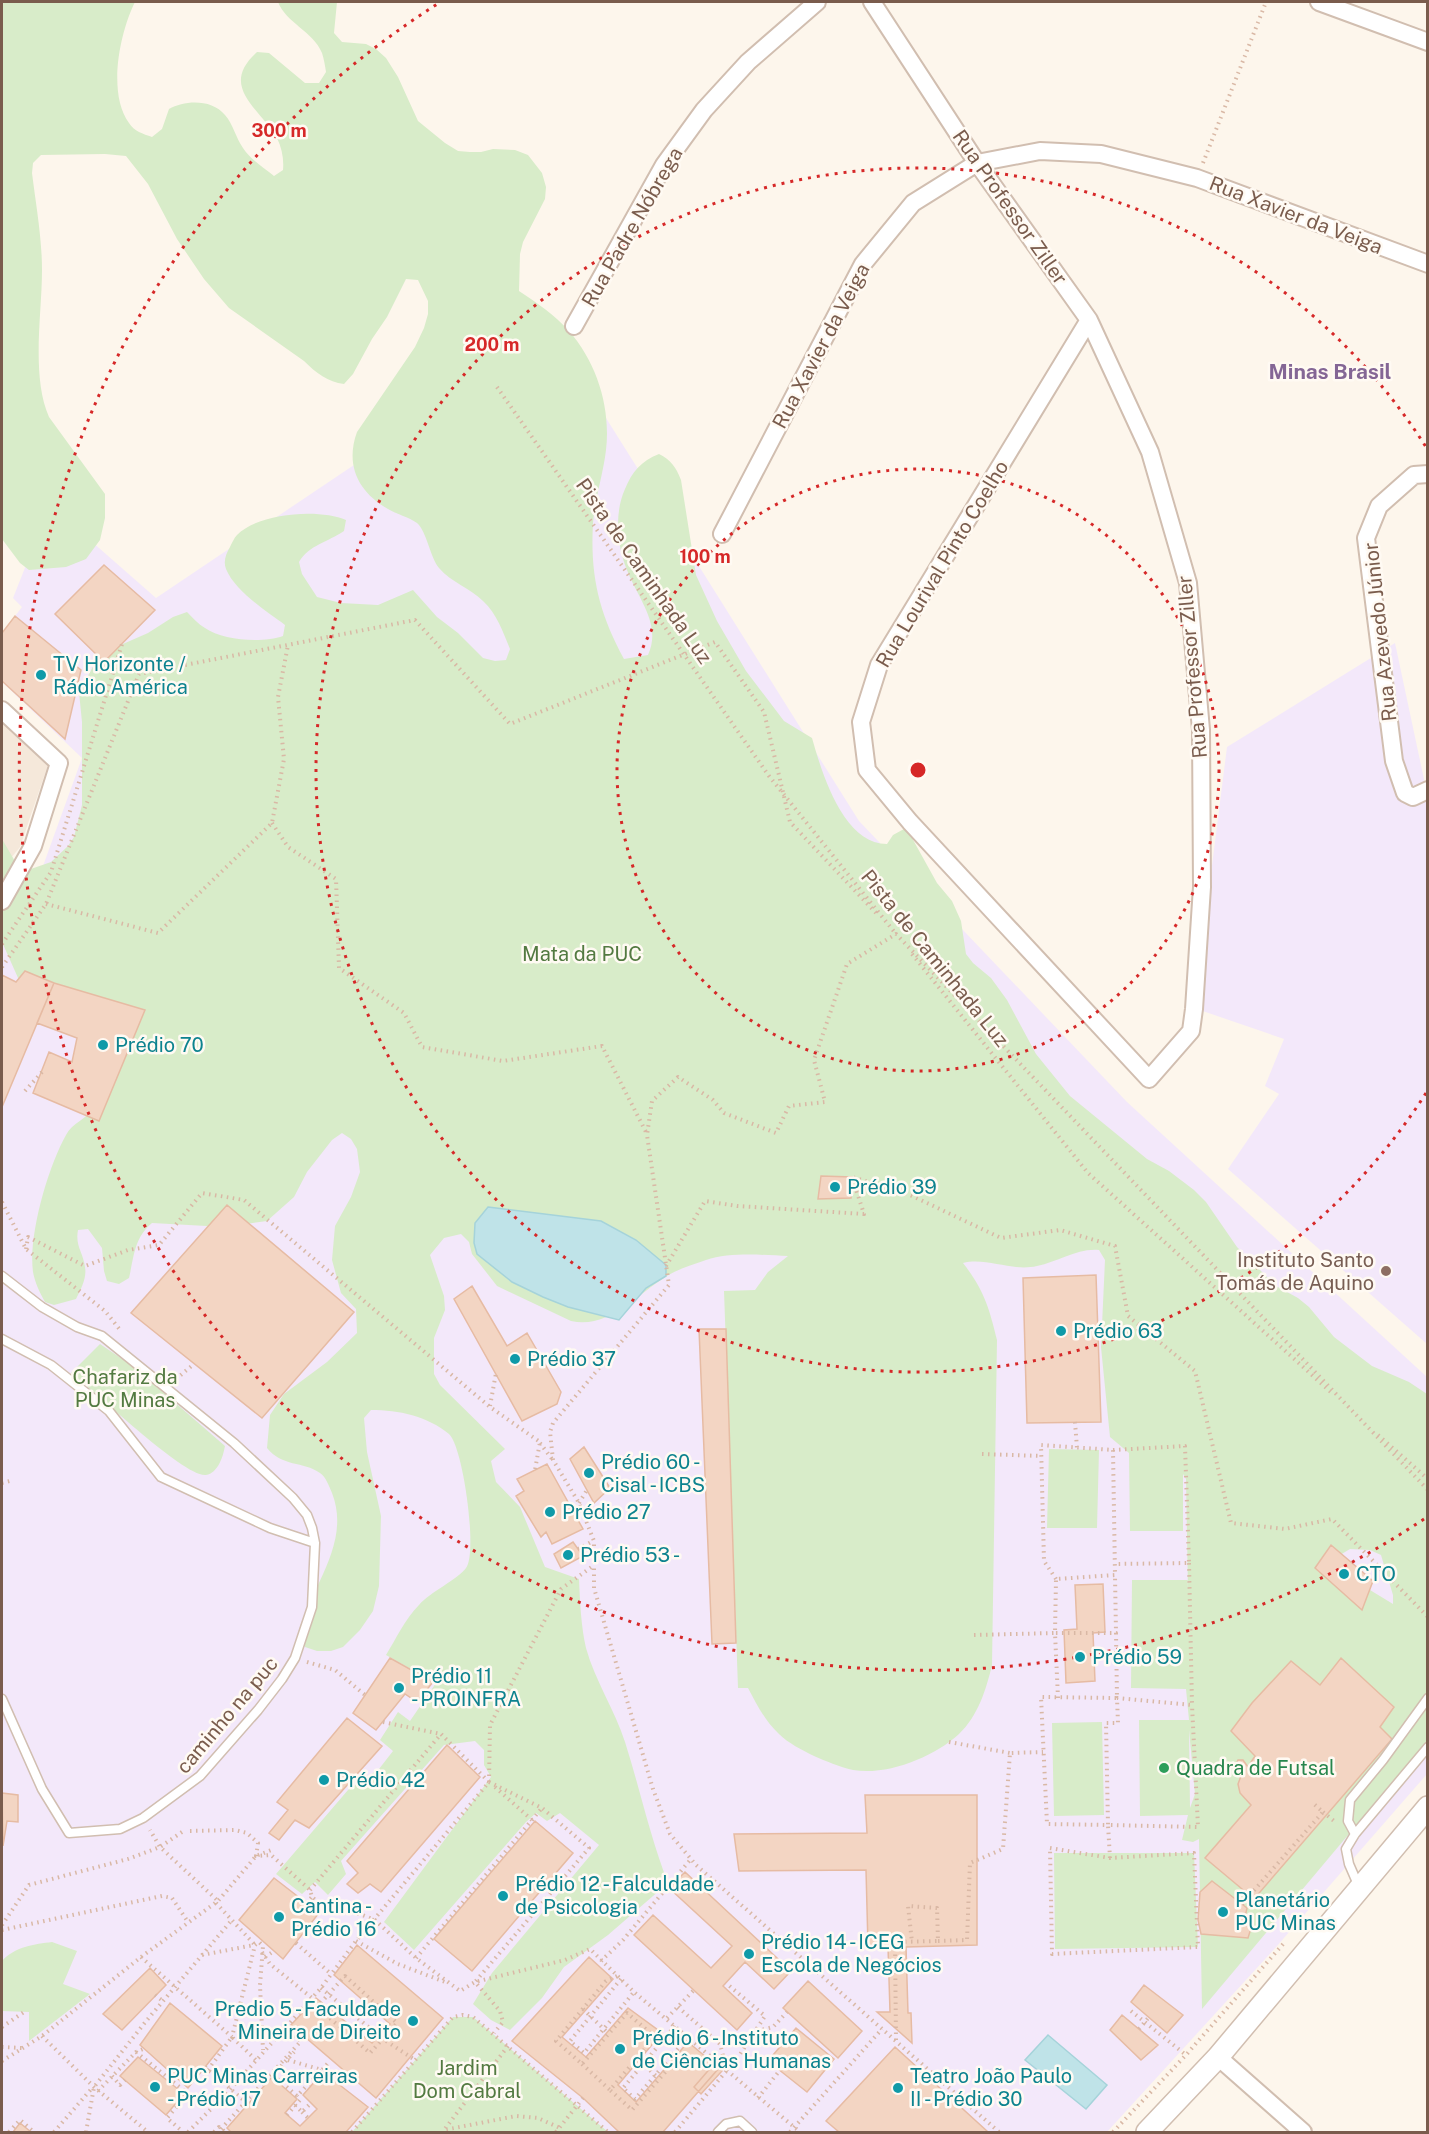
<svg xmlns="http://www.w3.org/2000/svg" width="1429" height="2134" font-family="'Public Sans',sans-serif">
  <rect width="100%" height="100%" fill="#fdf6ec"/>
  <path fill="#f5e8da" d="M2 718 48 765 20 847 2 869Z"/>
  <path fill="#f3e8fa" d="M552 332 859 821 1127 1102 1427 1377V1774L1277 1946 1107 2132H2V937L34 891 82 758 2 682V633L22 607 13 598 50 505 156 598Z
    M1395 643 1428 798 1427 1344 1228 1169 1279 1094 1265 1086 1284 1039 1194 1008 1227 747Z"/>
  <path fill="#d8ecc9" fill-rule="evenodd" d="M2 2H135C120 32 107 93 129 123 134 131 143 134 152 137L162 129 169 109C185 100 212 99 225 115 233 124 236 138 243 148 250 159 263 167 274 176L283 170C284 160 282 148 277 138 260 108 218 87 257 52L269 53 305 83H319L326 72C325 66 324 59 322 53 313 31 286 23 278 2H337L334 33 342 42 366 44 376 49 386 58 398 77 418 121 445 143 458 151 470 152H481L493 149 515 150 528 155 542 173 546 187 545 199 523 242 520 254 519 291C537 303 555 315 569 331 597 363 611 408 606 450 603 475 595 498 593 523 590 576 599 613 624 659L648 655C662 624 638 599 627 570 617 546 614 513 625 489 632 472 641 461 659 454 671 460 676 467 681 480L696 575 717 621 746 671 784 721 812 738C822 773 843 844 887 844L893 835 904 829 912 838 937 883 952 901 961 921 966 954 973 963 991 978 1007 1000 1036 1054 1070 1096 1147 1159 1169 1171 1194 1190 1206 1202 1237 1247 1276 1286 1298 1298 1309 1307 1334 1337 1372 1366 1409 1382 1427 1394V1755H1422V1747L1202 2009 1199 1839 1193 1842 1182 1840 1188 1815 1140 1816 1139 1720H1189L1186 1689 1131 1688 1132 1580H1188V1591L1186 1479 1183 1474V1531H1130L1129 1453 1110 1437 1101 1347 1105 1260 1099 1250C1077 1248 1058 1262 1037 1266 1012 1272 987 1257 963 1263 984 1290 989 1307 997 1340L992 1665C986 1690 978 1716 959 1734 934 1757 887 1776 853 1770 839 1767 826 1761 814 1756 802 1750 788 1743 779 1734 765 1721 757 1705 748 1688H738L724 1291 755 1290 768 1272 788 1256C763 1255 730 1252 706 1260 692 1265 675 1270 664 1278 635 1296 609 1329 571 1321L497 1286 472 1254 469 1242 461 1234 444 1238 430 1255 444 1296 445 1310 434 1338V1374L440 1385 505 1449 491 1461 496 1482 520 1507 545 1567 579 1579C580 1602 581 1626 586 1648 595 1681 615 1710 625 1742 640 1789 650 1837 668 1883L608 1935 564 1967 542 1998 510 2030 491 2020 473 2004 492 1973 599 1845 560 1813 547 1821 536 1813 526 1822 414 1950 384 1922 491 1777 484 1765V1750L475 1741 444 1745 341 1861 346 1874 328 1895 315 1882 302 1894 276 1874 348 1790 379 1769 393 1751 380 1740 398 1712 410 1721 436 1683 386 1655C396 1639 405 1619 419 1605 430 1592 457 1580 466 1568 478 1553 463 1446 449 1434 427 1416 399 1410 371 1410L364 1418 367 1452 381 1516 379 1586 373 1611 360 1630 343 1647 331 1651H317L305 1647 297 1637C309 1589 352 1544 332 1493 329 1486 326 1477 320 1473 303 1461 282 1467 267 1448L270 1415 284 1394 327 1362 357 1333 356 1309 341 1293 332 1260 335 1226 351 1197 360 1172 357 1149 351 1139 342 1133 332 1140 307 1172 294 1197 267 1221 225 1227 152 1223C134 1238 134 1257 129 1278L119 1284 107 1281 104 1271 102 1248 88 1229 78 1230C75 1246 83 1252 85 1267 87 1278 81 1289 76 1299L54 1305 45 1302C40 1293 35 1283 33 1272 28 1236 48 1167 66 1135 72 1123 88 1118 95 1107 106 1089 114 1068 124 1049L27 998 2 942V839L16 863 28 870 51 862 68 846 74 837 82 805V722L79 692 100 654 148 633 173 617 187 612C193 618 198 624 205 628 223 641 263 643 283 636L285 625C266 611 235 591 226 569 223 561 226 554 230 547 232 543 234 538 237 535 258 513 319 508 346 520L344 531C328 542 309 545 299 562L302 574 317 597 341 603 378 605 413 590 437 617 458 633 483 658 495 661 506 660 510 649C503 632 497 614 483 601 470 588 452 583 439 568 430 557 427 532 417 523 409 517 396 514 388 509 358 492 345 465 357 432L415 347 424 328 428 314V301L418 280 406 279 387 317 372 339 353 374 344 384C328 382 316 373 304 361L229 308 204 279 177 239 148 184 126 156 105 154 41 155 33 163 32 173C36 205 42 238 42 270 42 315 31 376 49 417L105 494V518L100 540 86 559 66 567 29 570 20 563 2 539ZM1350 1549 1370 1550 1381 1555 1393 1595V1604L1342 1573 1340 1555ZM1189 1730 1195 1794 1190 1808Z
    M100 1344 134 1367 225 1446C223 1457 218 1473 206 1475 185 1478 94 1390 71 1373Z
    M1049 1449 1099 1450 1097 1528H1047Z
    M1102 1722 1104 1815 1054 1816 1052 1723Z
    M1054 1853H1194L1198 1947 1055 1949Z
    M52 1942 77 1951 63 1984 90 1994 29 2041V2012L2 2011V1961C14 1947 35 1944 52 1942Z
    M453 2017H473L608 2132H352Z"/>
  <path fill="#bfe3e8" stroke="#a5d3da" stroke-width="1.5" d="M488 1207 601 1221 636 1240 666 1265V1276L646 1288 619 1320 568 1307 543 1297 512 1282 477 1254 474 1243 475 1223Z
    M1048 2035 1107 2085 1086 2109 1025 2060Z"/>
  <path fill="#f3d5c3" stroke="#e6bba3" stroke-width="1.5" d="M104 565 155 610 104 662 55 614Z
    M15 616 81 670 65 739 2 681V633Z
    M25 971 54 983 2 1107V975L16 982Z
    M54 983 145 1010 99 1121 33 1093 49 1052 72 1062 77 1038 37 1023Z
    M821 1176 852 1177 851 1198 818 1199Z
    M227 1205 354 1312 262 1418 131 1313Z
    M1096 1275 1101 1422 1027 1423 1023 1278Z
    M472 1286 507 1346 527 1333 561 1392 557 1404 522 1421 454 1299Z
    M699 1329H726L736 1643 712 1644Z
    M584 1447 610 1488 594 1503 570 1459Z
    M547 1464 583 1529 552 1544 546 1532 541 1537 516 1496 524 1491 517 1479Z
    M573 1542 583 1556 561 1568 554 1554Z
    M1331 1545 1373 1581 1362 1610 1315 1568Z
    M1103 1584 1105 1632 1093 1633 1095 1681 1066 1683 1064 1630 1077 1629 1075 1585Z
    M390 1658 433 1682 417 1702 405 1694 376 1730 353 1713Z
    M1341 1658 1394 1707 1380 1727 1392 1739 1254 1899 1205 1858 1251 1805 1240 1793 1238 1784 1241 1776 1235 1766 1238 1760H1243L1248 1767 1255 1756 1231 1731 1252 1703 1291 1661 1320 1685Z
    M347 1718 382 1746 309 1828 295 1820 279 1840 269 1833 288 1810 277 1802Z
    M447 1745 480 1777 381 1892 370 1884 358 1893 347 1884 358 1873 347 1861Z
    M2 1793 18 1795V1822L7 1821 3 1846Z
    M865 1795H977V1945L906 1947 908 2013H911L912 2043 877 2012H890L888 1946H868L866 1870 739 1871 734 1834 867 1833Z
    M535 1821 573 1853 472 1971 434 1939Z
    M685 1872 791 1971 774 1989 745 1962 723 1986 752 2013 737 2030 634 1935 653 1915 711 1968 732 1946 669 1888Z
    M274 1878 319 1913 283 1959 239 1920Z
    M1212 1881 1247 1908 1245 1917 1252 1925 1248 1938 1201 1934 1198 1920 1200 1892Z
    M357 1945 443 2018 376 2098 291 2025 316 1998 372 2043 390 2024 334 1975Z
    M589 1957 613 1979 562 2037 586 2057 628 2008 662 2033 618 2085 636 2102 688 2042 719 2068 663 2132H619L583 2098 512 2041Z
    M150 1968 166 1985 122 2030 103 2014Z
    M808 1981 862 2031 838 2058 783 2008Z
    M1144 1985 1183 2015 1167 2033 1131 2002Z
    M170 2003 222 2046 188 2088 140 2045Z
    M1122 2015 1158 2045 1141 2060 1110 2030Z
    M796 2028 834 2059 807 2092 768 2061Z
    M895 2047 988 2132H839L826 2121Z
    M138 2057 184 2094 166 2115 120 2076Z
    M713 2065 722 2071 701 2094 694 2087Z
    M323 2072 368 2107 346 2132H231L227 2128 272 2077 297 2099 285 2113 300 2126 317 2109 303 2095Z
    M20 2123 31 2132H13Z"/>
  <g fill="none" stroke-linecap="round" stroke-linejoin="round">
    <g stroke="#d1beb0" stroke-width="11">
      <path id="service" d="M2 1276 42 1307 77 1327 102 1336 234 1443 293 1498 307 1515 312 1528 315 1543 312 1607 295 1658 282 1679 258 1710 200 1776 143 1818 120 1829 69 1833 42 1789 2 1699
        M2 1339 51 1365 109 1411 161 1477 270 1528 315 1543
        M1355 1834 1348 1821 1350 1800 1383 1760 1428 1698
        M1359 1887 1349 1864 1346 1849 1355 1834 1428 1747
        M718 2132 726 2124 740 2121 752 2132"/>
    </g>
    <g stroke="#d1beb0" stroke-width="20">
      <path id="minor" d="M872 2 977 163 1089 320 1150 452 1188 583 1201 730 1202 887 1194 1009 1191 1031 1149 1079 910 822 867 770 861 722 879 665 1089 320
        M1319 2 1428 42
        M574 326 664 165 704 110 748 62 817 2
        M1428 474 1414 475 1379 506 1366 538 1394 761 1405 793 1413 797 1428 790
        M722 534 863 264 913 203 977 163 1040 151 1101 154 1197 178 1428 264
        M2 710 59 763 33 846 2 901
        M1218 2057 1303 2132"/>
    </g>
    <g stroke="#d1beb0" stroke-width="24">
      <path id="tertiary" d="M1147 2132 1218 2057 1428 1807"/>
    </g>
    <path stroke="#d9b8a5" stroke-width="4" stroke-dasharray="1.5 4.5" stroke-linecap="butt" d="M1203 163 1266 2
      M497 387 769 776 896 934
      M272 823 288 847 336 879 339 968 404 1013 422 1047 503 1061 602 1046 647 1134
      M46 904 158 933 272 823 284 759 278 697 288 645
      M2 944 51 872 122 644
      M912 954 1088 1173 1333 1394
      M2 967 46 904 139 674 415 620 510 724 715 642 764 712 790 822 877 914
      M25 1091 42 1072
      M2 1202 26 1249 105 1311 121 1331
      M26 1249 28 1237 85 1266 128 1250 159 1245 202 1193 244 1200 490 1407 540 1442 535 1470
      M666 1266 705 1201 737 1206 864 1214 852 1177 908 1194 1001 1238 1060 1230 1115 1246 1128 1316 1195 1371 1231 1523 1285 1529 1332 1519 1428 1617
      M176 1379 194 1364
      M490 1406 496 1373
      M1075 1422 1077 1448
      M1378 1435 1428 1479
      M540 1443 552 1459
      M1113 1450 1185 1446 1189 1563 1115 1564
      M982 1454 1042 1456
      M2 1483 10 1481
      M579 1503 587 1490
      M578 1549 593 1541
      M1056 1579 1044 1561 1041 1445 1113 1450 1115 1575
      M974 1635 1055 1633 1056 1579 1115 1575 1116 1633
      M307 1662 335 1670 365 1695
      M1058 1698 1055 1633H1116L1117 1698 1041 1697 1047 1824 1108 1825 1106 1723H1118L1117 1698 1192 1705 1189 1563
      M383 1722 441 1734
      M949 1742 1010 1753
      M489 1782 542 1808 589 1848 475 1982 500 2011 503 2022 494 2033
      M495 1787 532 1820
      M1323 1812 1334 1821
      M190 1831 235 1830 247 1833 258 1843 256 1856 271 1855 310 1890 312 1897 324 1907 357 1913 375 1920 416 1958 460 1991 475 1982 565 1960 590 1949 634 1992 800 2132
      M182 1832 160 1847 218 1901
      M1050 1848 1110 1858 1194 1853 1198 1947 1052 1954Z
      M1110 1858 1108 1825 1198 1827 1192 1705
      M310 1890 441 1734 489 1782
      M216 1903 255 1945
      M306 1903 312 1897
      M1242 1904 1323 1812 1314 1804
      M314 1909 318 1903
      M2 1925 29 1885 128 1859 160 1847 150 1830
      M2 1930 162 1896 172 1898 188 1922
      M356 1941 398 1964 445 1982
      M938 1941 967 1940 970 1863 1003 1849 1010 1753 1043 1752
      M296 1943 331 1974
      M262 1952 270 1964 312 1998
      M202 1955 254 1945
      M141 1957 232 2037 255 1945 259 1942 263 1946 260 1985 263 2050
      M265 1957 274 1951
      M416 1958 542 1808
      M601 1961 623 1940 691 1859
      M345 1976 397 2023 370 2053 317 2007Z
      M617 1976 606 1981 556 2041 582 2064 627 2013 655 2037 610 2090 632 2110 683 2052
      M621 1979 570 2041 584 2053 634 1992
      M321 1988 383 2039 415 2060
      M155 1995 163 2001
      M678 2007 720 2044 727 2071
      M583 2009 609 2034
      M1131 2011 1186 2055
      M667 2018 694 1990
      M675 2026 623 2088 635 2099 688 2037
      M2 2027 24 2012
      M1139 2029 1149 2017
      M757 2031 773 2027 787 2012
      M42 2036 94 2087 148 2132
      M896 2040 895 1942 938 1941 937 1908 908 1906 912 1942
      M508 2046 444 2130 516 2116 538 2118 560 2128
      M2 2047 22 2048
      M136 2052 188 2094 167 2118 183 2132
      M637 2058 656 2076
      M288 2060 322 2070 329 2062
      M2 2061 42 2036 141 1957 218 1901 256 1856 274 1849
      M582 2064 610 2090
      M205 2067 248 2104
      M208 2070 232 2037 256 2060
      M273 2075 297 2096 322 2070
      M273 2075 294 2052
      M112 2076 120 2085 125 2080
      M98 2091 136 2052 143 2049
      M758 2098 780 2070
      M295 2105 302 2112 311 2103
      M302 2112 308 2118
      M287 2115 300 2100 297 2096
      M221 2129 301 2041 284 2028
      M9 2132 20 2120 34 2132
      M54 2132 93 2087
      M86 2132 94 2087 147 2020 231 1921
      M188 2132 227 2093 321 1988 356 1941 489 1782 490 1725 561 1589 593 1566
      M214 2132 219 2127 225 2132
      M352 2132 453 2017 463 2015 473 2017 608 2132
      M556 2132 583 2098
      M675 2132 739 2056 765 2016 726 1983
      M790 2132 882 2029
      M999 2132 696 1865 670 1834 653 1789 594 1588V1541L579 1503 553 1460 550 1432 553 1423 669 1285 647 1135 652 1101 678 1077 713 1100 724 1113 776 1133 789 1106 825 1102 814 1060 847 964 896 934 1428 1490
      M1113 2132 1186 2055 1284 1943"/>
    <use href="#service" stroke="#fff" stroke-width="8"/>
    <use href="#minor" stroke="#fff" stroke-width="16"/>
    <use href="#tertiary" stroke="#fff" stroke-width="21"/>
  </g>
  <g fill="none" stroke="#d62828" stroke-width="3" stroke-dasharray="3 6">
    <circle cx="918" cy="770" r="301"/>
    <path d="M1426 1093A602 602 0 1 1 1426 447"/>
    <path d="M1424 1519A904 904 0 1 1 439 3"/>
  </g>
  <g fill="#0f9aa8" stroke="#fffaf3" stroke-width="2">
    <circle cx="41" cy="675" r="6"/>
    <circle cx="103" cy="1045" r="6"/>
    <circle cx="835" cy="1187" r="6"/>
    <circle cx="1061" cy="1331" r="6"/>
    <circle cx="515" cy="1359" r="6"/>
    <circle cx="589" cy="1473" r="6"/>
    <circle cx="550" cy="1512" r="6"/>
    <circle cx="568" cy="1555" r="6"/>
    <circle cx="1344" cy="1574" r="6"/>
    <circle cx="1080" cy="1657" r="6"/>
    <circle cx="399" cy="1688" r="6"/>
    <circle cx="324" cy="1780" r="6"/>
    <circle cx="503" cy="1896" r="6"/>
    <circle cx="1223" cy="1912" r="6"/>
    <circle cx="279" cy="1917" r="6"/>
    <circle cx="749" cy="1954" r="6"/>
    <circle cx="413" cy="2021" r="6"/>
    <circle cx="620" cy="2049" r="6"/>
    <circle cx="155" cy="2087" r="6"/>
    <circle cx="898" cy="2088" r="6"/>
  </g>
  <circle fill="#8d6e63" stroke="#fffaf3" stroke-width="2" cx="1386" cy="1271" r="6"/>
  <circle fill="#2e9e5b" stroke="#fffaf3" stroke-width="2" cx="1164" cy="1768" r="6"/>
  <g text-anchor="middle" stroke-width="5" stroke-linejoin="round" paint-order="stroke">
    <g font-size="20" fill="#7a5c4d" stroke="#fffaf3">
      <text transform="translate(1010 207) rotate(55)" y="7">Rua Professor Ziller</text>
      <text transform="translate(1296 215) rotate(21)" y="7">Rua Xavier da Veiga</text>
      <text transform="translate(632 227) rotate(-60)" y="7">Rua Padre Nóbrega</text>
      <text transform="translate(821 346) rotate(-62)" y="7">Rua Xavier da Veiga</text>
      <text transform="translate(942 564) rotate(-59)" y="7">Rua Lourival Pinto Coelho</text>
      <text transform="translate(644 571) rotate(55)" y="7">Pista de Caminhada Luz</text>
      <text transform="translate(1380 632) rotate(-96)" y="7">Rua Azevedo Júnior</text>
      <text transform="translate(1192 667) rotate(-95)" y="7">Rua Professor Ziller</text>
      <text transform="translate(935 958) rotate(51)" y="7">Pista de Caminhada Luz</text>
      <text transform="translate(227 1715) rotate(-50)" y="7">caminho na puc</text>
    </g>
    <g font-size="20" fill="#0d838f" stroke="#fffaf3" text-anchor="start">
      <text x="53" y="671">TV Horizonte /<tspan x="53" dy="23">Rádio América</tspan></text>
      <text x="115" y="1052">Prédio 70</text>
      <text x="847" y="1194">Prédio 39</text>
      <text x="1073" y="1338">Prédio 63</text>
      <text x="527" y="1366">Prédio 37</text>
      <text x="601" y="1469">Prédio 60 -<tspan x="601" dy="23">Cisal - ICBS</tspan></text>
      <text x="562" y="1519">Prédio 27</text>
      <text x="580" y="1562">Prédio 53 -</text>
      <text x="1356" y="1581">CTO</text>
      <text x="1092" y="1664">Prédio 59</text>
      <text x="411" y="1683">Prédio 11<tspan x="411" dy="23">- PROINFRA</tspan></text>
      <text x="336" y="1787">Prédio 42</text>
      <text x="515" y="1891">Prédio 12 - Falculdade<tspan x="515" dy="23">de Psicologia</tspan></text>
      <text x="1235" y="1907">Planetário<tspan x="1235" dy="23">PUC Minas</tspan></text>
      <text x="291" y="1913">Cantina -<tspan x="291" dy="23">Prédio 16</tspan></text>
      <text x="761" y="1949">Prédio 14 - ICEG<tspan x="761" dy="23">Escola de Negócios</tspan></text>
      <text x="401" y="2016" text-anchor="end">Predio 5 - Faculdade<tspan x="401" dy="23">Mineira de Direito</tspan></text>
      <text x="632" y="2045">Prédio 6 - Instituto<tspan x="632" dy="23">de Ciências Humanas</tspan></text>
      <text x="167" y="2083">PUC Minas Carreiras<tspan x="167" dy="23">- Prédio 17</tspan></text>
      <text x="910" y="2083">Teatro João Paulo<tspan x="910" dy="23">II - Prédio 30</tspan></text>
    </g>
    <g font-size="20" fill="#537a41" stroke="#fffaf3">
      <text x="582" y="961">Mata da PUC</text>
      <text x="125" y="1384">Chafariz da<tspan x="125" dy="23">PUC Minas</tspan></text>
      <text x="467" y="2075">Jardim<tspan x="467" dy="23">Dom Cabral</tspan></text>
    </g>
    <g font-size="20" fill="#785e54" stroke="#fffaf3" text-anchor="end">
      <text x="1374" y="1267">Instituto Santo<tspan x="1374" dy="23">Tomás de Aquino</tspan></text>
    </g>
    <g font-size="20" fill="#27864d" stroke="#fffaf3" text-anchor="start">
      <text x="1176" y="1775">Quadra de Futsal</text>
    </g>
    <g font-size="21" font-weight="bold" fill="#846695" stroke="#fffaf3">
      <text x="1330" y="379">Minas Brasil</text>
    </g>
  </g>
  <circle cx="918" cy="770" r="9" fill="#d62828" stroke="#fffaf3" stroke-width="3"/>
  <g font-size="18" text-anchor="middle" font-weight="bold" fill="#d62828" stroke="#fffaf3" stroke-width="5" stroke-linejoin="round" paint-order="stroke">
    <text x="279" y="137">300 m</text>
    <text x="492" y="351">200 m</text>
    <text x="705" y="563">100 m</text>
  </g>
  <rect width="1429" height="2134" fill="none" stroke="#7a5c4d" stroke-width="6"/>
</svg>
